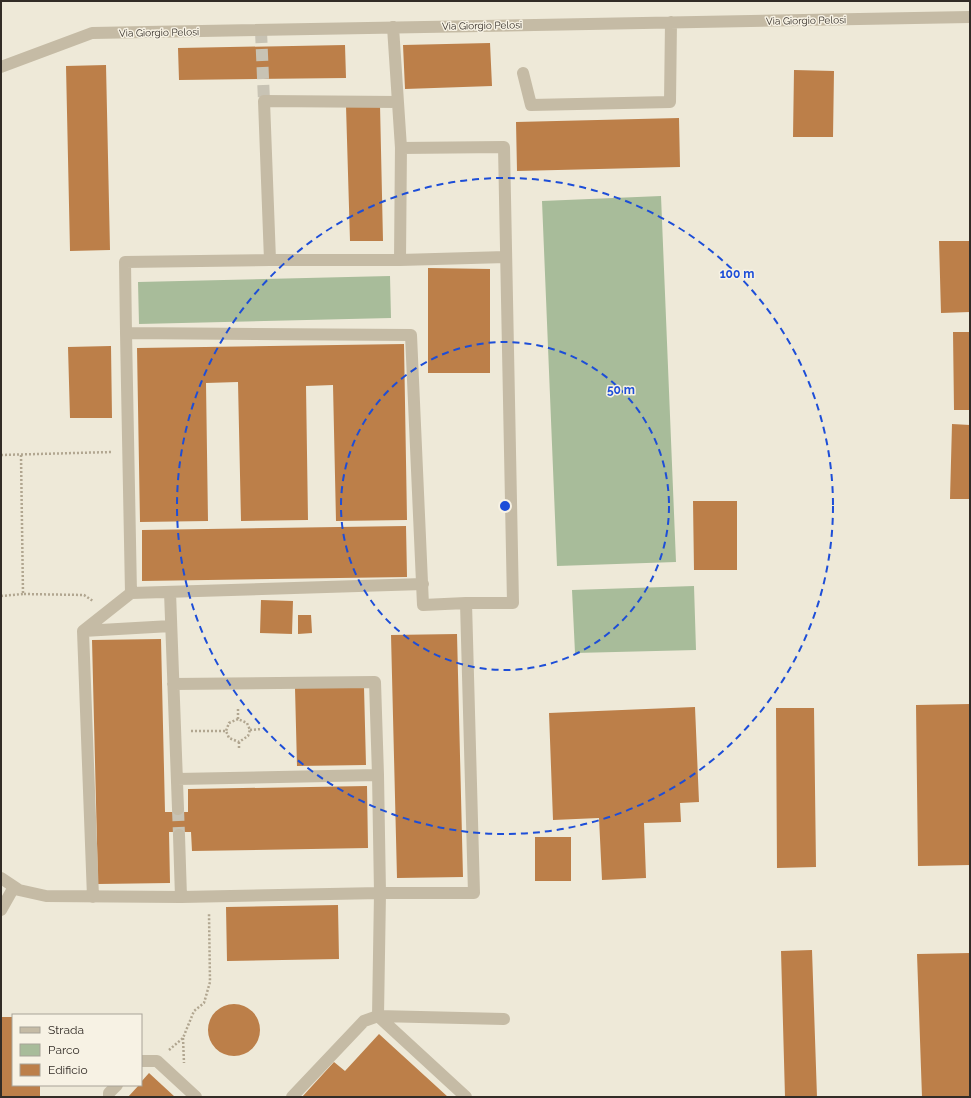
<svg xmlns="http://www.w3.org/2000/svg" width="971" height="1098" font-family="Raleway,sans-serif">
  <rect width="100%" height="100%" fill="#eee9d8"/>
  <path fill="#a8bc9a" d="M661 196 676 562 557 566 542 201Z
    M390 276 391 318 139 324 138 282Z
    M694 586 696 650 575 653 572 590Z"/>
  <path fill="#bc7f49" d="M490 43 492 86 405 89 403 45Z
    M345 45 346 78 179 80 178 48Z
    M106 65 110 250 70 251 66 66Z
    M794 70 834 71 833 137H793Z
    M380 105 383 241H350L346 106Z
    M679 118 680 167 517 171 516 122Z
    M939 241H970V312L941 313Z
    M428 268 490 269V373H428Z
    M953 332H970V410H954Z
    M404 344 407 520 336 521 333 385 306 386 308 520 241 521 238 382 206 383 208 521 140 522 137 348Z
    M111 346 112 418H70L68 347Z
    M952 424 970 425V499H950Z
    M693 501H737V570H694Z
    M406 526 407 577 142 581V530Z
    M261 600 293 601 292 634 260 633Z
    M298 615H311L312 633 298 634Z
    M457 634 463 877 397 878 391 635Z
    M161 639 165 812H188V789L367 786 368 848 192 851 191 832H169L170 883 98 884 92 640Z
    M364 687 366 765 297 766 295 688Z
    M970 704V865L918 866 916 705Z
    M695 707 699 802 680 803 681 822 644 823 646 878 602 880 599 818 553 820 549 713Z
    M776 708H814L816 867 777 868Z
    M535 837H571V881H535Z
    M338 905 339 959 227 961 226 907Z
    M812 950 817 1097H785L781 951Z
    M970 953V1097H922L917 954Z
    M208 1030a26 26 0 1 1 52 0a26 26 0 1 1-52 0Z
    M1 1017H13V1085H40V1097H1Z
    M379 1034 448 1097H302L334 1062 345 1071Z
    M149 1073 175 1097H128L139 1085H141V1082Z"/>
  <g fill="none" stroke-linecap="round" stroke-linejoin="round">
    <path stroke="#c8c3b4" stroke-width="12" stroke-dasharray="12 6" stroke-linecap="butt" d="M261 31 264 101
      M178 809 179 835"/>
    <path stroke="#b1a690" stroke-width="2.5" stroke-dasharray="2 2" stroke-linecap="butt" d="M1 455 112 452
      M21 455 23 594 84 595 93 601
      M1 596 23 594
      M238 719V708
      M250 730 262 729
      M191 731H226L229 738 239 742 248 736 250 730 247 723 238 719 229 723 226 731
      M239 742V750
      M183 1038 184 1063
      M169 1050 183 1038 194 1011 204 1003 210 982 209 913"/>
    <path stroke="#c5bba5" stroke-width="12" d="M1 67 92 33 970 17
      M523 73 531 105 670 102 671 22
      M401 144 400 260 506 257
      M270 260 264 101 398 102
      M400 260H270L125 262 126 333 411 335 423 605 466 603
      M126 333 131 593 423 584
      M170 592 178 809
      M83 631 171 626
      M173 684 375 682 378 775
      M177 779 378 775 380 893 181 897 179 835
      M1 878 19 890 46 896 181 897
      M93 897 83 631 131 593
      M1 910 14 887
      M141 1061H157L196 1097
      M109 1097V1093L117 1085
      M292 1097 364 1021 378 1016 380 893H474L466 603H513L504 147 401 148 393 27
      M466 1097 378 1016 504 1019"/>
  </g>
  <g fill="none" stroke="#1d4ed8" stroke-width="2" stroke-dasharray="7 5">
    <circle cx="505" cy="506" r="164"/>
    <circle cx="505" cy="506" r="328"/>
  </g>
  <g text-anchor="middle" stroke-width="3" stroke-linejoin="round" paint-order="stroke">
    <g font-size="10" fill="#322c26" stroke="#f7f2e4">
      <text transform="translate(806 20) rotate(-1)" y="4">Via Giorgio Pelosi</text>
      <text transform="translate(482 25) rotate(-1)" y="4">Via Giorgio Pelosi</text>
      <text transform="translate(159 32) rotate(-1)" y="4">Via Giorgio Pelosi</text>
    </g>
  </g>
  <circle cx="505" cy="506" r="6" fill="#1d4ed8" stroke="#f7f2e4" stroke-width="2"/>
  <g font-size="12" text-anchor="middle" font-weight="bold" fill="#1d4ed8" stroke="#f7f2e4" stroke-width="3" stroke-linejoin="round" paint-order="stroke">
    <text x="737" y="278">100 m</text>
    <text x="621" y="394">50 m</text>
  </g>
  <rect width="971" height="1098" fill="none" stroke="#322c26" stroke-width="4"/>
  <rect x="12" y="1014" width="130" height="72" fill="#f7f2e4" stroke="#a8a398"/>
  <rect x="20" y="1027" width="20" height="6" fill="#c5bba5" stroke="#a8a398"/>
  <text x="48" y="1034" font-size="12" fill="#322c26">Strada</text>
  <rect x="20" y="1044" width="20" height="12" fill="#a8bc9a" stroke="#a8a398"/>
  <text x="48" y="1054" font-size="12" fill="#322c26">Parco</text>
  <rect x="20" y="1064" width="20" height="12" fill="#bc7f49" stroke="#a8a398"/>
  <text x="48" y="1074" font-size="12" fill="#322c26">Edificio</text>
</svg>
